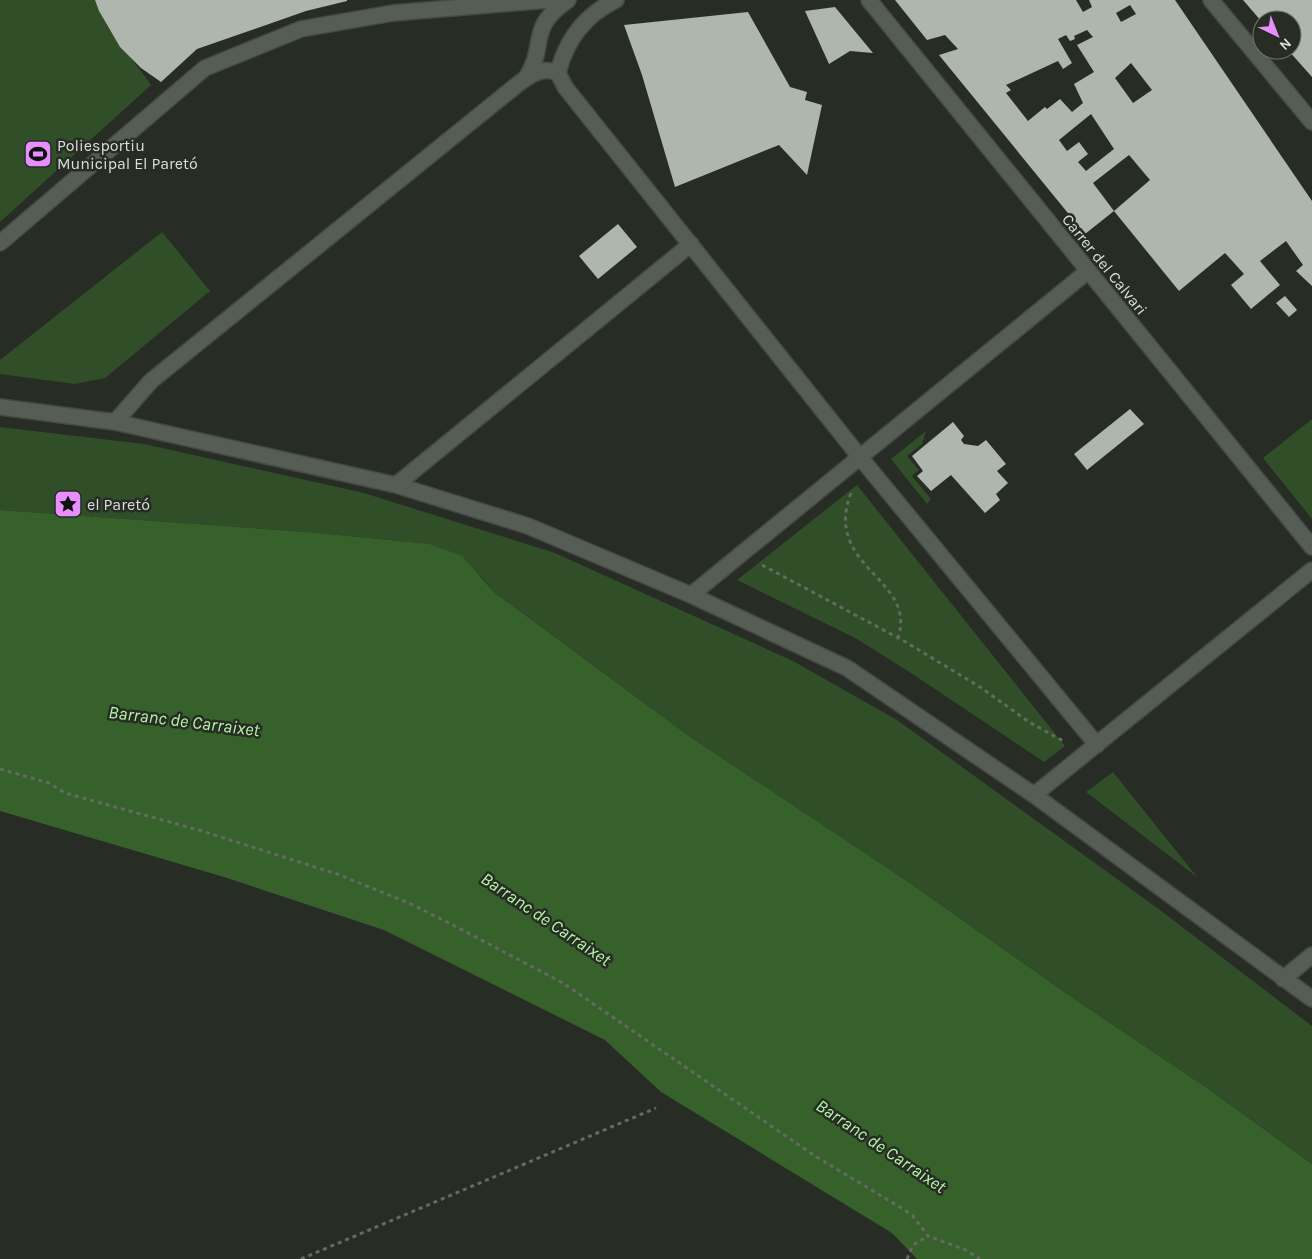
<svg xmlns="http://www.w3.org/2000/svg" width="1312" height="1259" font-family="Karla,sans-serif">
  <rect width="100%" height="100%" fill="#272c25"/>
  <path fill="#304e28" d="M0 0H95C107 35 132 56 151 85L0 222Z
    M162 232 210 291 105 378 75 384 0 374V360Z
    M1312 419V519L1263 458Z
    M0 427 144 444 364 493 555 553 793 661 897 720 1160 910 1312 1026V1164L1204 1086 1070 996 904 879 689 736 495 593C479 572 457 552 430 544L308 532 0 510Z
    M926 431 922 444 907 456 919 470 912 476 931 499 927 504 891 459Z
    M857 485 1065 746 1044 762 911 673 857 639 737 580Z
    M1113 772 1197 877 1086 792Z"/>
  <path fill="#36612b" d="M0 510 308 532 430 544 462 556 495 593 689 736 904 879 1070 996 1204 1086 1312 1164V1259H917L892 1233 661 1092 605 1040 384 930 224 877 0 811Z"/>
  <path fill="#afb6ad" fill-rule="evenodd" d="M95 0H347V1L306 11 197 49 161 82 141 68 120 47 99 11Z
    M895 0H1076L1083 12 1092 7 1089 0H1175L1312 201V286L1296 271 1303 265 1286 241 1260 261 1280 285 1251 309 1231 285 1244 274 1225 253 1179 291 1114 211 1085 234 939 55 958 49 945 35 927 40ZM1130 5 1136 14 1121 22 1116 13ZM1087 30 1093 37 1077 45 1094 72 1074 84 1083 103 1072 112 1060 99 1047 109 1045 107 1028 121 1006 93 1011 90 1006 85 1058 61 1063 69 1072 63 1058 39 1066 35 1070 41 1075 39 1074 36ZM1131 63 1152 90 1133 103 1115 78ZM1091 114 1114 149 1086 171 1078 162 1088 154 1079 142 1067 151 1059 140ZM1129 155 1150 180 1114 211 1093 183Z
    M1243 0H1312V77L1288 50H1292V20L1262 22Z
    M835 7 873 53 850 51 829 64 805 11Z
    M748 12 790 87 807 92 805 100 822 105 807 175 779 145 675 187 642 75 624 25Z
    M618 224 637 247 598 279 579 256Z
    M1285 296 1297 310 1289 317 1276 303Z
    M1130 409 1144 424 1087 470 1074 454Z
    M953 422 964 436 961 440 964 444 978 446 986 440 1006 464 997 471 1008 483 996 494 1000 500 985 513 951 475 931 491 917 476 923 471 912 456Z"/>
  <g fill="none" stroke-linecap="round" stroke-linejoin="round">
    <g stroke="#444a43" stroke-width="18">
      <path id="minor" d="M616 0C585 15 566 40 558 73L565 87 859 456 1097 745
        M869 0 1312 547
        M1211 0 1312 122
        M526 78C548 44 526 29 568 0
        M0 243 205 68 301 29 393 13 548 0
        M0 407 115 422 396 485 528 526 691 595 847 668 1034 795 1312 999
        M115 422 151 381 518 84C530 75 543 66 558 73
        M396 485 691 244
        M691 595 1088 271
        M1034 795 1312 570
        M1283 979 1312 955"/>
    </g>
    <path stroke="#646962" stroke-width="3" stroke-dasharray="4 4" stroke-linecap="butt" d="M851 493C822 568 918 578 898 638
      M762 565 904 641 980 687 1029 722 1065 742
      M0 769 49 783 65 793 202 831 337 874 411 904 449 923 563 983 815 1156 903 1209 912 1215 928 1236 966 1250 980 1259
      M301 1259 656 1108
      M907 1259 913 1245 928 1236"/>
    <use href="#minor" stroke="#565d55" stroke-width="15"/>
  </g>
  <defs>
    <g id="stadium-square" transform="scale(1.4375)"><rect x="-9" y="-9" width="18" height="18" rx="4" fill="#e98efe" stroke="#272c25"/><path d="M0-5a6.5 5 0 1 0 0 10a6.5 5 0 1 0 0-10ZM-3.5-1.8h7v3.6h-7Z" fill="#111"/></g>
    <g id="sight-square" transform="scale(1.4375)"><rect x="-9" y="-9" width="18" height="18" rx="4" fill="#e98efe" stroke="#272c25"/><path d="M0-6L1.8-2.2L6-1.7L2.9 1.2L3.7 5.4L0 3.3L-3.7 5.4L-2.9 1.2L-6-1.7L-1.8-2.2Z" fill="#111"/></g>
  </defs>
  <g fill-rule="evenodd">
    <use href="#stadium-square" x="38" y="154"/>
    <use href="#sight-square" x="68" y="504"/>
  </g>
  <g text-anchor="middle" stroke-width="5" stroke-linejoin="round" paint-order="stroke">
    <g font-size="16" fill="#dbdfda" stroke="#272c25" text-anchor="start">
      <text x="57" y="151">Poliesportiu<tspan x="57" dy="18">Municipal El Paretó</tspan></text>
      <text x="87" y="510">el Paretó</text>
    </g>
    <g font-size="16" fill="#dbdfda" stroke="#272c25">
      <text transform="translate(1105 264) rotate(51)" y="6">Carrer del Calvari</text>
    </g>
    <g font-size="18" font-style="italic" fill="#b4f5a4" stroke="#272c25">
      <text transform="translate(184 721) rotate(7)" y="6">Barranc de Carraixet</text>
      <text transform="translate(546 919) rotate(34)" y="6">Barranc de Carraixet</text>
      <text transform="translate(881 1146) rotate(34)" y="6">Barranc de Carraixet</text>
    </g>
  </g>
  <g transform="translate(1277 35) rotate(137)"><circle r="24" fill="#272c25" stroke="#6f746d"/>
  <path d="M0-4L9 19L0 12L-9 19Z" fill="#e98efe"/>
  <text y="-8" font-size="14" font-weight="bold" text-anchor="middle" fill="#dbdfda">N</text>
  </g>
</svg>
